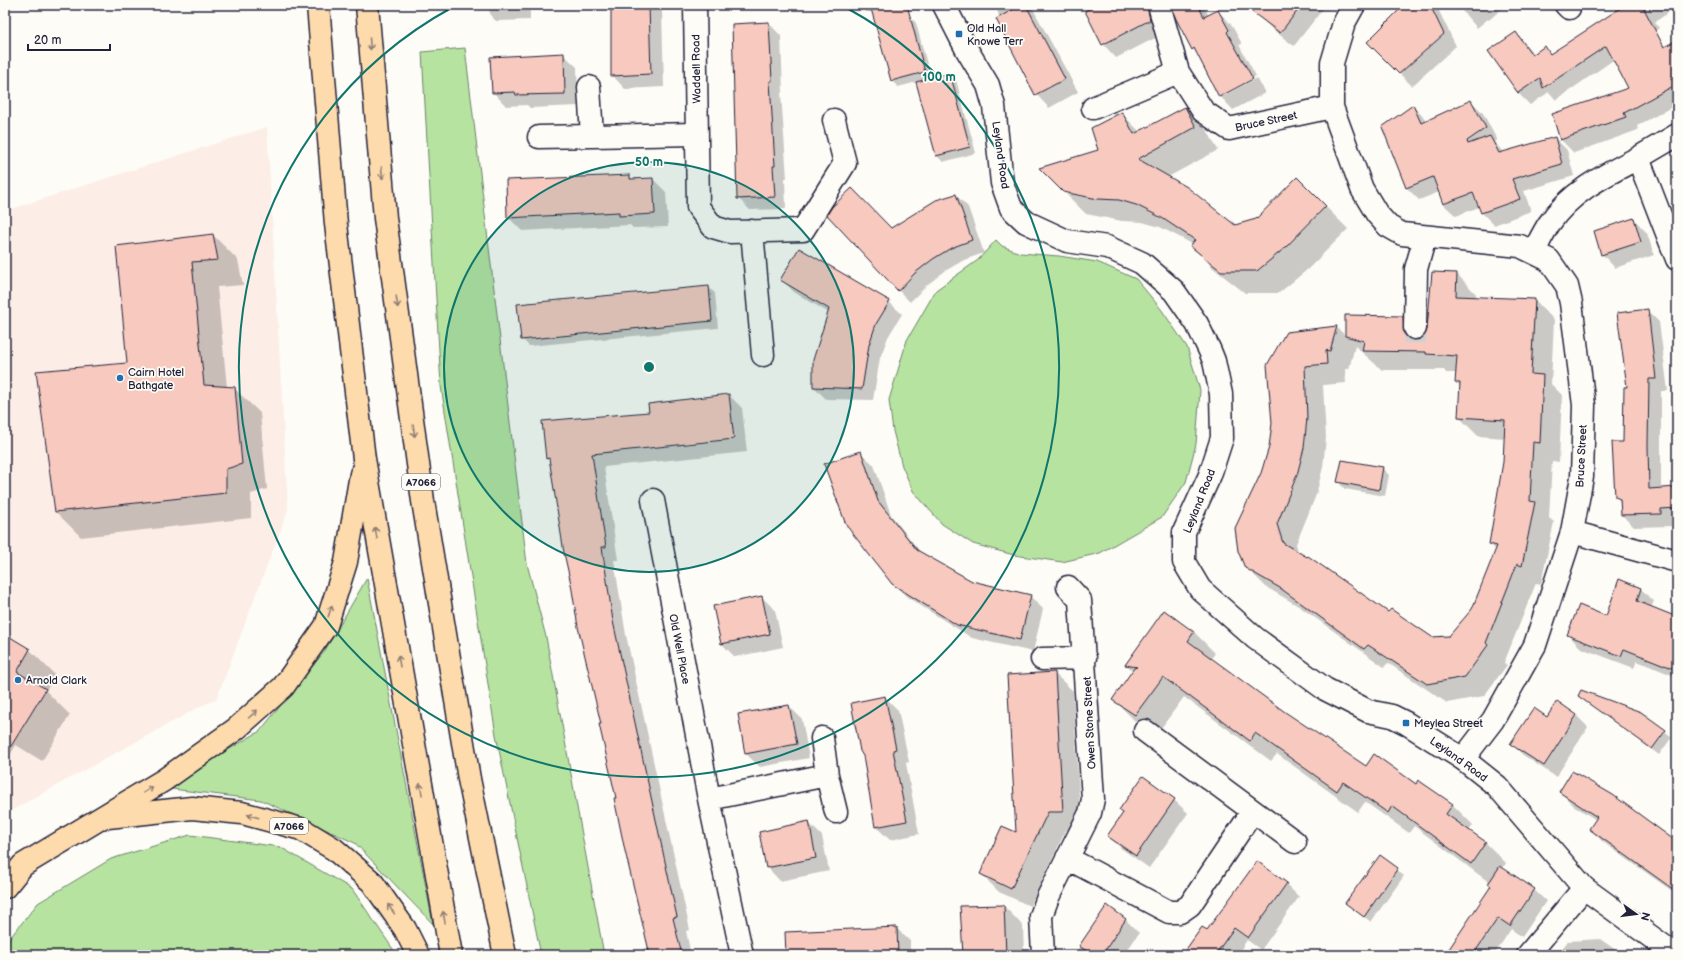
<svg xmlns="http://www.w3.org/2000/svg" width="1682" height="960" font-family="'Balsamiq Sans',sans-serif">
  <rect width="100%" height="100%" fill="#fdfcf7"/>
  <filter id="ink" filterUnits="userSpaceOnUse"><feTurbulence type="fractalNoise" baseFrequency=".025" numOctaves="2"/><feDisplacementMap in="SourceGraphic" scale="8" xChannelSelector="R" yChannelSelector="G"/><feConvolveMatrix kernelMatrix="1 2 1 2 8 2 1 2 1" color-interpolation-filters="sRGB"/></filter>
  <g filter="url(#ink)">
    <path fill="#fcede6" d="M267 127 288 510 216 700 201 706 5 814V211Z"/>
    <path fill="#b7e3a0" stroke="#6c826e" d="M465 48 527 564 546 637 604 955H541L496 735 441 386 422 52Z
      M996 240 1002 246 1020 253 1059 256 1097 262 1136 279 1161 309 1187 347 1200 390 1196 444 1186 482 1162 517 1100 553 1062 562 1014 555 973 544 942 524 913 491 902 466 893 431 889 400 907 340 936 290 978 260Z
      M367 578 433 924 355 843 261 800 164 788 260 731 324 652Z
      M190 835 280 847 352 889 397 955H5V944L38 903 111 859Z"/>
    <path fill="#0003" fill-rule="evenodd" d="M489 5H530V20L496 21 490 15Z
      M612 5H660L662 10 664 87 625 89 612 75 611 44H613Z
      M859 5H900L916 23 931 79 950 74 956 80 976 153 943 162 937 156 917 82 898 87 892 81 872 12H866Z
      M996 5H1041L1032 7 1078 92 1049 108 1036 94 1001 25Z
      M1099 5H1203L1209 16 1218 11 1231 24 1242 44 1239 45 1256 76 1223 94V96L1257 78 1265 93 1233 110 1220 96 1198 54 1193 49 1172 6H1169L1163 34 1116 58 1103 44Z
      M1268 5H1326L1294 46 1272 29 1259 16Z
      M1410 5H1436L1456 46 1412 86 1368 42Z
      M1457 5H1506L1489 20 1488 19 1477 28Z
      M1617 5H1664L1669 12 1655 22 1659 28 1556 100 1549 92 1530 105 1518 93 1489 52 1515 33 1534 54 1544 47 1551 54 1617 11 1614 7Z
      M769 23 781 36 783 92 781 93 787 178H785L786 209 750 210 738 198Z
      M1659 40 1666 47 1677 41V104L1637 126 1638 130 1574 153 1561 140 1630 88Z
      M563 54 577 67 578 106 530 108 527 105 506 106 493 92Z
      M1471 101 1483 113 1497 140 1494 142 1504 153 1555 138 1567 150 1574 176 1524 191 1531 211 1494 225 1482 213 1479 207 1456 216 1443 204 1439 192 1419 200 1407 188 1383 128 1413 106 1427 121Z
      M1185 108 1207 130 1218 150 1168 177 1235 226 1256 220 1297 178 1348 229 1308 269 1279 293H1245L1213 268 1191 245 1192 244 1185 240 1160 227 1142 222 1122 221 1086 214 1063 191 1099 151 1121 113 1140 132Z
      M629 176 633 180 653 179 666 192 668 227 633 228 630 225 522 231 508 217Z
      M956 195 968 207 984 253 964 260 945 271 927 285 910 302 898 290 891 229Z
      M1634 219 1647 233 1654 255 1615 268 1602 254Z
      M213 235 238 260 243 285 217 287 227 387 234 388 260 413 267 489 251 494V518L81 537 56 512 128 364 118 247Z
      M799 249 889 302 902 314 888 337 880 358 873 400 826 399 814 387 829 313 794 292 782 280Z
      M1457 274 1476 294V297L1535 300 1554 320 1551 384 1562 395 1559 462 1552 461 1549 518 1554 522 1541 584 1536 583 1504 663 1507 665 1484 696 1447 703 1388 663 1384 667 1300 607 1266 587 1246 567 1262 474 1270 448 1273 423 1268 366 1336 327 1346 336V316L1402 317 1422 336V339L1426 335ZM1355 346 1382 370H1444L1446 373H1457L1456 382 1461 387 1459 417 1478 436 1505 438 1504 462 1490 544 1496 550 1473 610 1449 637 1432 638 1389 613 1299 554 1296 544 1316 495 1323 467 1326 438 1323 385 1346 383 1345 369H1349Z
      M708 287 715 293 718 328 529 346 522 339Z
      M1647 310 1659 322 1668 391H1661V489L1677 488V521H1673V526L1634 527 1622 515 1621 502 1616 496 1624 443 1628 388Z
      M729 395 742 408 747 452 604 467 618 560H614L626 635 690 930 686 931 691 955H643L642 949 649 947 617 799 551 462 547 458 650 413Z
      M860 452 874 465 891 515 922 554 971 582 1030 596 1043 609 1033 652 972 638 907 597 893 584Z
      M1382 468 1389 475 1385 496 1345 489 1338 482Z
      M1619 581 1641 589 1654 601 1651 608 1677 618V677L1637 661 1634 668 1581 648 1568 635 1606 617Z
      M762 597 775 610 783 647 735 657 722 644Z
      M1194 632 1215 653 1211 659 1285 713 1366 768 1416 785 1452 804 1473 825 1469 831 1485 842 1506 863 1503 868 1534 890 1546 901 1522 937 1511 929 1494 955H1445L1492 886 1490 883 1414 826 1409 833 1365 802 1358 812 1277 754 1271 761 1184 697 1156 735 1135 721 1114 700 1133 671 1126 664Z
      M5 635 30 650 55 675 46 691 70 715 42 761 16 745 5 764Z
      M1054 673 1073 691 1081 829 1066 830 1030 906 999 892 981 874 1017 833Z
      M1579 695 1641 713 1672 737 1659 755Z
      M885 697 898 710 909 762 906 763 919 834 890 840 876 827Z
      M1557 703 1577 716 1588 727 1556 777 1523 755 1512 744 1548 719Z
      M789 706 802 719 809 758 760 767 746 754 739 715Z
      M1143 778 1174 800 1188 813 1149 868 1122 849 1108 836 1124 814Z
      M1560 792 1677 843V898L1674 894 1675 893 1603 842 1590 829 1596 820 1573 805Z
      M809 823 822 836 829 871 780 881 767 867Z
      M1380 856 1404 876 1371 922 1346 903Z
      M1286 884 1299 897 1261 950 1247 940 1237 955H1183L1207 932Z
      M1004 906 1023 926 1024 955H964Z
      M1107 907 1126 920 1139 933 1124 955H1074Z
      M896 928 910 941V955H787Z
      M1600 939 1623 955H1557L1568 941Z"/>
    <path fill="#f8c9be" stroke="#22223b" d="M611 5H649L651 74 611 76Z
      M870 5H907L925 72 891 81Z
      M1021 5H1026L1065 79 1035 95 996 19Z
      M1096 5H1147L1150 20 1102 45 1085 11Z
      M1172 5H1198L1204 17 1218 10 1229 30 1227 32 1253 79 1219 97 1194 48 1192 50 1175 17Z
      M1243 5H1302L1280 33Z
      M1404 5H1430L1444 34 1399 74 1367 42Z
      M1625 5H1642L1664 47 1677 40V84L1624 113 1626 117 1560 140 1552 114 1628 88 1606 46 1543 88 1540 78 1518 93 1488 51 1516 32 1532 55 1545 46 1550 54Z
      M769 22 772 81H770L775 166H773L775 197 737 199 732 24Z
      M564 53 565 94 516 95 515 92 492 93 490 57Z
      M950 73 970 147 936 156 916 82Z
      M1471 100 1486 128 1467 141 1468 144 1490 136 1499 153 1555 137 1562 164 1512 179 1520 199 1481 213 1473 193 1443 204 1433 177 1406 188 1382 127 1413 105 1421 123Z
      M1185 107 1196 127 1138 159 1187 187 1235 225 1256 219 1297 177 1326 206 1286 247 1257 271H1221L1190 246 1195 240 1162 218 1136 205 1119 200 1098 199 1063 192 1039 168 1098 150 1091 128 1122 112 1134 134Z
      M630 175V179L653 178 655 214 619 216V212L507 218 506 180Z
      M852 188 891 228 936 200 956 194 972 240 951 248 933 259 915 273 898 291 827 215 832 207Z
      M1634 218 1641 242 1601 255 1594 231Z
      M213 234 218 260 192 262 204 385 235 387 242 464 226 469V493L55 512 36 371 127 363 116 246Z
      M799 248 890 301 876 324 869 345 862 389 813 387V360L829 309 780 280Z
      M1432 272 1457 273 1456 296 1535 299 1531 374 1543 375 1540 443 1533 442 1530 501 1535 502 1522 566 1517 564 1486 643 1488 645 1465 677 1427 684 1368 645 1364 649 1280 588 1245 568 1238 551 1235 528 1261 473 1269 447 1272 423 1267 365 1286 332 1337 326 1330 351 1326 350 1327 364 1305 366 1307 418 1304 448 1297 475 1277 524 1283 543 1307 557 1308 556 1388 612 1391 609 1432 637 1449 636 1472 609 1497 546 1489 544 1503 462 1505 420 1458 417 1460 383H1455L1457 356 1426 354V352L1362 351 1364 341 1345 336V315L1403 316 1404 334 1408 338 1414 340 1421 339 1425 335 1427 329Z
      M709 286 712 321 521 340 517 304Z
      M1648 309 1656 379H1649L1648 446 1649 489 1677 487V508L1661 509V514L1621 515 1620 499 1615 497 1612 442H1623L1624 387H1627L1617 313Z
      M729 394 734 439 592 454 606 547H602L613 621 677 917 673 918 682 955H650L625 851 614 798H616L599 724H601L578 627 571 584 564 553 549 458 546 459 542 421 649 412 648 404Z
      M861 451 878 501 917 550 972 581 1031 595 1020 640 957 625 892 584 846 525 824 464Z
      M1342 460 1383 467 1379 490 1337 482Z
      M1619 579 1641 588 1637 601 1677 617V670L1624 649 1621 656 1567 635 1579 605 1606 616Z
      M762 596 770 634 721 644 713 606Z
      M1164 610 1194 632 1188 641 1285 712 1366 766 1374 754 1416 784 1418 780 1453 804 1446 814 1486 842 1471 864 1392 806 1388 813 1343 782 1337 791 1255 733 1250 741 1163 677 1135 715 1112 700 1134 668 1137 667 1125 665Z
      M5 634 30 649 17 672 46 689 5 756Z
      M1055 672 1063 812H1048L1011 889 980 874 1002 826 1016 832 1007 675Z
      M1581 690 1641 712 1666 730 1652 749 1578 696Z
      M885 696 896 749 893 750 907 821 875 827 863 756 860 751 851 703Z
      M1557 701 1577 715 1544 766 1510 744 1534 708 1547 717Z
      M789 705 797 744 745 754 738 714Z
      M1572 771 1613 795 1677 842V892L1589 829 1597 817 1559 792Z
      M1143 776 1175 799 1136 856 1107 836 1123 813 1119 810Z
      M809 821 816 858 766 868 759 832Z
      M1380 855 1398 868 1364 917 1345 903Z
      M1257 861 1287 883 1248 938 1234 928 1215 955H1182L1202 927 1207 930Z
      M1500 866 1535 889 1510 926 1498 918 1473 955H1445L1491 886 1488 884Z
      M1004 905 1006 955H963L960 906Z
      M1107 905 1126 919 1102 955H1093L1079 946Z
      M897 927 898 955H786L785 932Z"/>
    <g fill="none" stroke-linecap="round" stroke-linejoin="round">
      <path stroke="#d1d0d1" stroke-width="22" stroke-dasharray="22 11" stroke-linecap="butt" d="M1415 328V343"/>
      <g stroke="#22223b" stroke-width="25">
        <path id="minor" d="M695 5 698 207 713 227 730 232 803 230 845 163 834 120
          M1159 5 1178 72 1203 111 1229 129 1332 107
          M1354 5 1344 23 1332 63V107L1362 189 1377 214 1388 226 1402 234 1520 246 1549 260 1567 286 1571 303 1584 405 1582 477 1572 532 1535 645 1493 720 1463 759
          M1566 5 1569 8
          M589 87 592 136
          M1093 108 1178 72
          M1677 135 1638 158 1677 259
          M539 137 697 134
          M752 231 763 355
          M1534 251C1539 242 1543 233 1549 224 1570 192 1605 175 1638 158
          M1415 328 1416 269 1425 237
          M653 500 709 799 742 955
          M1572 532 1677 561
          M1042 659 1085 658
          M827 775 836 812
          M709 799 827 775 822 738
          M1253 811 1295 842
          M1067 858 1169 912H1180L1190 905 1253 811 1145 731
          M1043 955 1041 916 1048 897 1090 813 1093 799 1080 600 1068 587
          M1528 955 1584 888"/>
      </g>
      <g stroke="#22223b" stroke-width="25">
        <path id="tertiary" d="M944 5 967 50 988 85 994 106 1002 183 1011 208 1026 222 1067 241 1107 247 1142 263 1174 291 1197 324 1210 351 1214 361 1221 394 1222 438 1210 475 1184 532V562L1200 589 1255 638 1325 689 1368 711 1392 716 1406 723 1463 759 1497 786 1584 888 1676 955"/>
      </g>
      <g stroke="#22223b" stroke-width="25">
        <path id="primary" d="M318 5 336 224 364 459 451 955
          M367 5 385 218 423 501 469 779 505 955
          M108 817 192 808 242 813 301 829 334 849 372 882 405 929 418 955
          M5 887 23 865 164 780 236 729 283 687 326 626 346 562 361 474"/>
      </g>
      <use href="#minor" stroke="#fdfcf7" stroke-width="22"/>
      <use href="#tertiary" stroke="#fdfcf7" stroke-width="22"/>
      <use href="#primary" stroke="#fedbac" stroke-width="22"/>
    </g>
    <defs><path id="oneway-shaft" d="M-6 0H5M1.5-3L5.5 0L1.5 3" fill="none" stroke-width="1.6" stroke-linecap="round" stroke-linejoin="round"/></defs>
    <g stroke="#907e74">
      <use href="#oneway-shaft" transform="translate(370 44) rotate(85)"/>
      <use href="#oneway-shaft" transform="translate(382 173) rotate(85)"/>
      <use href="#oneway-shaft" transform="translate(397 302) rotate(82)"/>
      <use href="#oneway-shaft" transform="translate(414 431) rotate(82)"/>
      <use href="#oneway-shaft" transform="translate(376 533) rotate(-100)"/>
      <use href="#oneway-shaft" transform="translate(330 611) rotate(-73)"/>
      <use href="#oneway-shaft" transform="translate(399 661) rotate(-100)"/>
      <use href="#oneway-shaft" transform="translate(253 714) rotate(-42)"/>
      <use href="#oneway-shaft" transform="translate(421 789) rotate(-100)"/>
      <use href="#oneway-shaft" transform="translate(148 790) rotate(-32)"/>
      <use href="#oneway-shaft" transform="translate(253 816) rotate(-164)"/>
      <use href="#oneway-shaft" transform="translate(391 909) rotate(-125)"/>
      <use href="#oneway-shaft" transform="translate(444 917) rotate(-100)"/>
    </g>
  </g>
  <circle cx="649" cy="367" r="205" fill="#0f766e" fill-opacity=".12"/>
  <g fill="none" stroke="#0f766e" stroke-width="2">
    <circle cx="649" cy="367" r="205"/>
    <path d="M845 7A410 410 0 1 1 453 7"/>
  </g>
  <g fill="#1f6fb2" stroke="#fdfcf7" stroke-width="1.5">
    <rect x="955" y="30" width="8" height="8" rx="2"/>
    <circle cx="120" cy="378" r="4"/>
    <circle cx="18" cy="680" r="4"/>
    <rect x="1402" y="719" width="8" height="8" rx="2"/>
  </g>
  <g text-anchor="middle" stroke-width="3.5" stroke-linejoin="round" paint-order="stroke">
    <g fill="#fdfcf7" stroke="#646373" stroke-width="1">
      <rect x="402" y="474" width="38" height="16" rx="3"/>
      <rect x="270" y="818" width="38" height="16" rx="3"/>
    </g>
    <g font-size="10" font-weight="bold" fill="#22223b">
      <text x="421" y="486">A7066</text>
      <text x="289" y="830">A7066</text>
    </g>
    <g font-size="11" fill="#22223b" stroke="#fdfcf7" text-anchor="start">
      <text x="967" y="32">Old Hall<tspan x="967" dy="13">Knowe Terr</tspan></text>
      <text x="128" y="376">Cairn Hotel<tspan x="128" dy="13">Bathgate</tspan></text>
      <text x="26" y="684">Arnold Clark</text>
      <text x="1414" y="727">Meylea Street</text>
    </g>
    <g font-size="11" fill="#22223b" stroke="#fdfcf7">
      <text transform="translate(696 69) rotate(-91)" y="4">Waddell Road</text>
      <text transform="translate(1266 121) rotate(-12)" y="4">Bruce Street</text>
      <text transform="translate(1001 155) rotate(82)" y="4">Leyland Road</text>
      <text transform="translate(1581 456) rotate(-87)" y="4">Bruce Street</text>
      <text transform="translate(1199 501) rotate(-68)" y="4">Leyland Road</text>
      <text transform="translate(680 649) rotate(79)" y="4">Old Well Place</text>
      <text transform="translate(1089 723) rotate(-93)" y="4">Owen Stone Street</text>
      <text transform="translate(1459 759) rotate(36)" y="4">Leyland Road</text>
    </g>
  </g>
  <circle cx="649" cy="367" r="6" fill="#0f766e" stroke="#fdfcf7" stroke-width="2"/>
  <g font-size="12" text-anchor="middle" font-weight="bold" fill="#0f766e" stroke="#fdfcf7" stroke-width="3.5" stroke-linejoin="round" paint-order="stroke">
    <text x="939" y="81">100 m</text>
    <text x="649" y="166">50 m</text>
  </g>
  <rect width="1682" height="960" fill="none" stroke="#fdfcf7" stroke-width="20"/>
  <rect x="10" y="10" width="1662" height="940" fill="none" stroke="#22223b" stroke-width="1.5" filter="url(#ink)"/>
  <g transform="translate(1636 914) rotate(104)" stroke="#fdfcf7" stroke-width="3" paint-order="stroke">
  <path d="M0-3L7 15L0 10L-7 15Z" fill="#22223b"/>
  <text y="-6" font-size="11" font-weight="bold" text-anchor="middle" fill="#22223b">N</text>
  </g>
  <path d="M28 44v6h82v-6" fill="none" stroke="#22223b" stroke-width="2"/>
  <text x="34" y="44" font-size="12" fill="#22223b" stroke="#fdfcf7" stroke-width="3" paint-order="stroke">20 m</text>
</svg>
